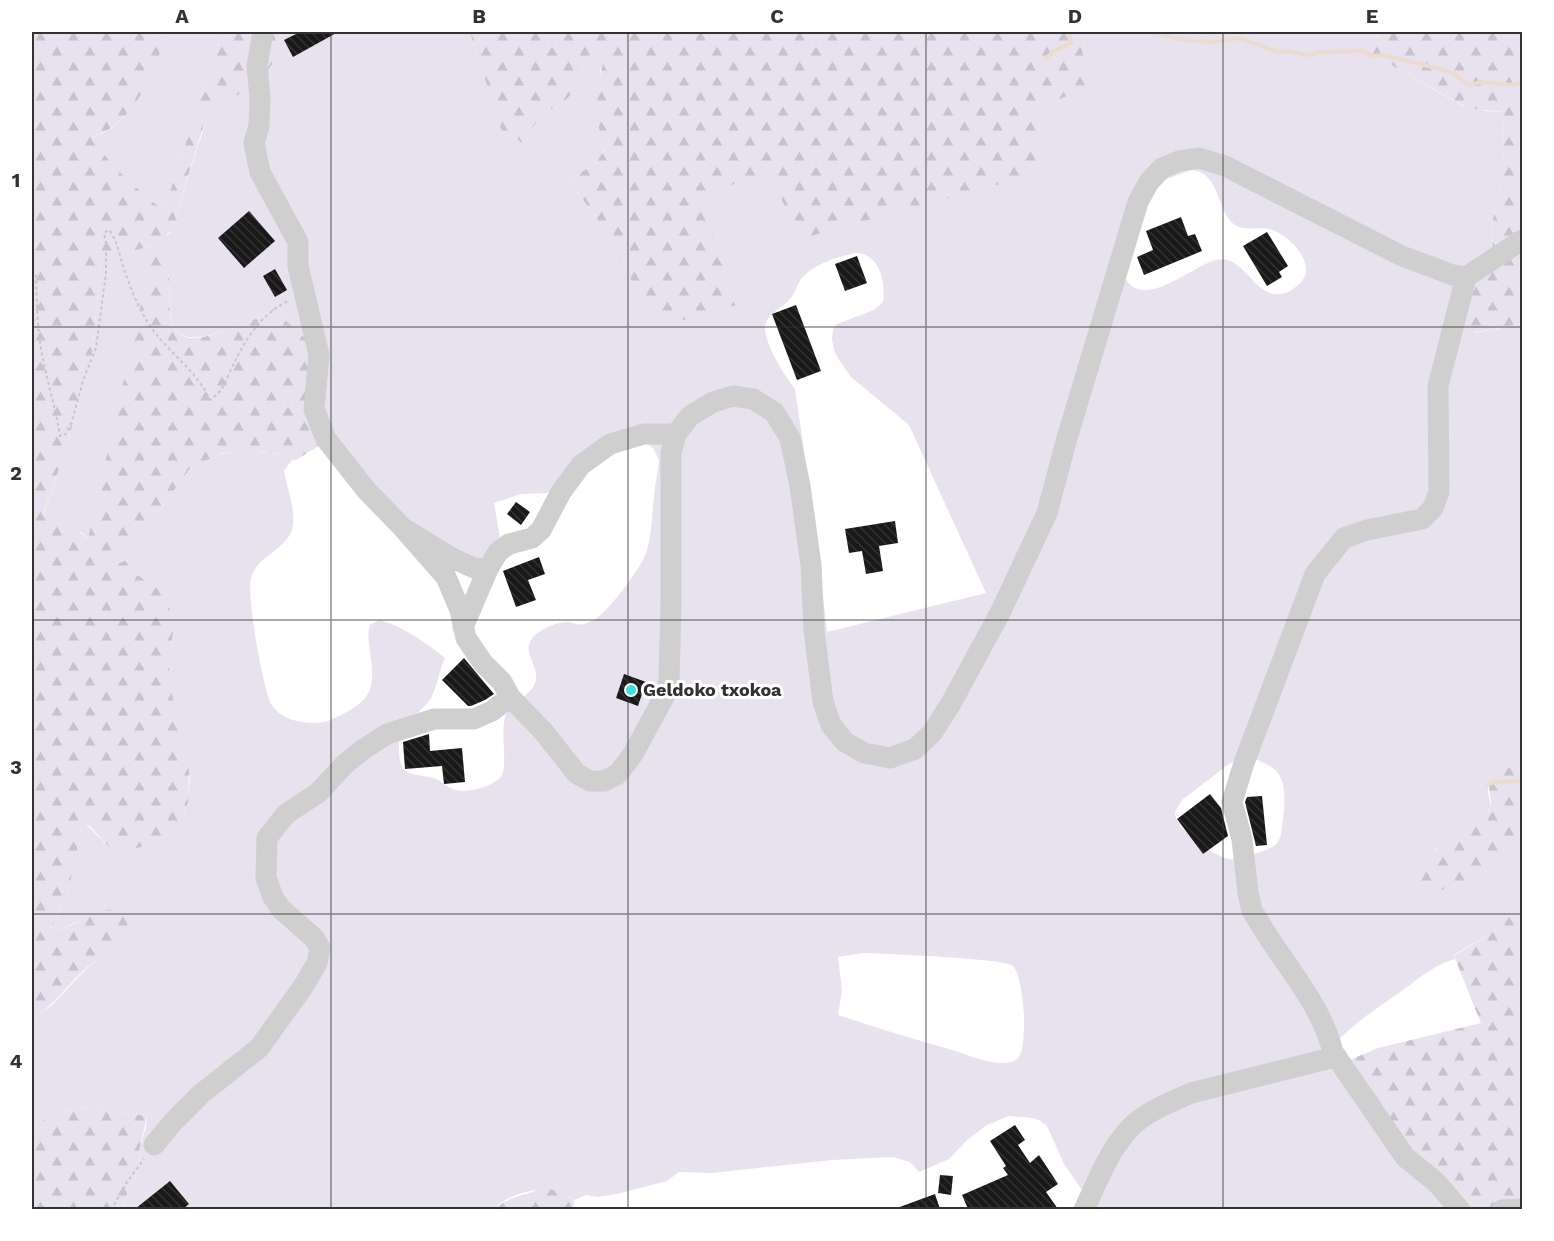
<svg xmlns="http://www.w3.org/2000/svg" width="1554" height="1241" font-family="'Work Sans',sans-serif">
  <defs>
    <pattern id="forest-firs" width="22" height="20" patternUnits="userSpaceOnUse" patternTransform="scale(1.5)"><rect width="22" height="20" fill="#e8e1ee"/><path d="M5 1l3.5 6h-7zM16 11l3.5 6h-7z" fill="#c7c2cd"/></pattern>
    <pattern id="building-back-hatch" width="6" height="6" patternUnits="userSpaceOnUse" patternTransform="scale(1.5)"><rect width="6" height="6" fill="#191919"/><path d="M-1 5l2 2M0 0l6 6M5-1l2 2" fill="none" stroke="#323232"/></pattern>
  </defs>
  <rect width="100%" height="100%" fill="#fff"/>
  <path fill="#e8e1ee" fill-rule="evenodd" d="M167 32H222L164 210C143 195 103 160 92 137 134 127 155 68 167 32Z
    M274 32H470L504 137 513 133 526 140 530 131 542 114 561 104 577 88 582 75 583 66 592 55 605 61 600 70 598 122 606 146 596 163 569 180 598 221 736 305 699 196 769 172 1035 109 1075 32H1412L1376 36 1377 57 1463 106 1487 111 1503 112 1504 152 1501 183 1491 228 1493 248 1474 333 1522 324V764C1510 767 1487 774 1488 790 1488 798 1493 805 1488 812 1479 827 1450 839 1435 850L1427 890C1459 894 1493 859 1522 848V908L1508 918 1499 928 1454 955 1455 959C1436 964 1419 978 1403 990 1381 1005 1359 1020 1339 1039L1347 1060 1352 1059 1378 1128 1455 1209H1083L1082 1190 1064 1164 1047 1126 1041 1121 1032 1118 1009 1116 987 1125 968 1139 949 1159 919 1172 910 1162 893 1157 832 1160 712 1173 679 1172 667 1181 617 1194 597 1197 586 1195 574 1200C550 1182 514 1190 492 1210L121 1209 140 1164 139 1150 146 1127 147 1116 84 1108 63 1112 32 1125V1020L52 1005 86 969 119 941 104 911 63 928 51 930 68 893 83 821 110 848 122 851 185 813 190 780 169 680V655L174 628 169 608 137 575 127 560 119 563 114 560C130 542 148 524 163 505 172 494 179 477 190 467 210 450 270 445 292 460L284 471C287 489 297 512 292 530 285 550 256 557 251 578 246 594 263 688 271 704 282 723 315 727 333 719 371 701 376 692 370 652 369 642 367 634 370 625L379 620C403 626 426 643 445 658 439 670 438 684 432 696 420 719 398 715 399 752 400 778 414 773 433 778 441 780 446 787 453 789 465 794 491 787 500 778 509 770 500 734 505 717 510 701 534 696 536 679 538 665 523 653 531 640 536 631 556 622 567 622 573 622 577 626 584 624 588 622 593 621 596 619 610 609 643 566 647 550 652 533 652 514 654 496 655 484 658 472 659 460L653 448 647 444 622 450 609 457 547 493 521 494 494 503 501 544 494 566 434 548 330 442 314 346 273 309C258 320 198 345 182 335 165 324 171 296 169 279 167 266 154 235 175 231L178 222 175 217 208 115 219 104 243 92 276 48ZM1192 170C1224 173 1215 223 1243 228 1254 230 1264 226 1275 231 1294 240 1320 268 1297 286 1292 290 1287 293 1281 294 1253 298 1244 253 1216 260 1191 266 1142 313 1124 276L1150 185ZM855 253C879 252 886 282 883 302L874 310 837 324 833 330 832 339 834 350 839 360 851 377 909 425 986 593 827 632 814 518 795 389C785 376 760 338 766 322 771 312 783 307 790 299 795 293 797 285 801 279 813 264 838 257 855 253ZM1253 758C1262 762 1272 765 1278 773 1289 788 1283 817 1281 834 1280 839 1278 843 1274 846 1265 851 1239 861 1229 859 1214 856 1174 829 1175 812L1182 800 1229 764 1237 760ZM864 953C884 954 1005 958 1013 966 1021 973 1025 1016 1024 1027 1023 1039 1025 1060 1010 1062 992 1066 969 1055 952 1050 914 1039 876 1028 838 1015L842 990 838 957Z
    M155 246 89 540 82 533 43 515 62 461 91 361 102 256Z"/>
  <path fill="url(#forest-firs)" fill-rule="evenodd" d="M32 32H167C154 71 136 124 92 137 102 158 144 196 164 210L222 32H274L278 55C271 66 264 76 254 84 236 99 215 102 204 125L175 217 178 222 175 231 168 233C159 248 166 263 169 278 171 295 166 313 175 328 179 335 187 339 195 338 214 337 258 320 273 309L314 346 325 442 296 460H292L280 454 262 451 223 453 191 467 127 553 115 560 119 563 127 560 137 575 164 593 168 602 174 628 169 655V680L189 771 188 802 182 821 174 832 133 850 117 851 110 848 91 827 83 822 68 893 51 929C74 932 93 906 117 910 122 910 125 913 127 918 133 938 98 958 85 969 66 987 54 1005 32 1020ZM154 246V247L88 539 70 525 43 514 62 461 91 361 102 257Z
    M470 32H1075L1079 34 1089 87 1035 109 1043 172 800 239 769 172 700 196 736 305 658 327 598 221 569 180 596 163 606 147C593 128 596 81 604 61L592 55 583 66 582 75 578 88 561 104 542 114 530 131 526 140 521 143 517 138 516 134 513 133 504 138Z
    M1412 32H1522V324L1465 334 1457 332 1453 329 1493 248 1491 228 1501 183 1504 152 1503 112 1475 109 1464 106 1377 57 1367 48 1369 40 1383 34Z
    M1522 764V848C1498 857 1449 900 1424 889 1402 855 1471 833 1486 815 1503 796 1465 777 1522 764Z
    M1522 908V1209H1455L1425 1187 1411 1174 1378 1128 1352 1059 1378 1048 1481 1023 1454 956 1499 928 1508 918Z
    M84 1108 147 1116 139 1151 140 1164 121 1209H32V1125L63 1112Z
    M545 1188 561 1192 574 1200 573 1209H492L510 1199Z"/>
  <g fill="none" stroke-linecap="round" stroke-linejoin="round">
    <path stroke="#eddbcf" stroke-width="4" d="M1156 32 1178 39 1213 42 1240 38 1277 52 1288 51 1308 55 1321 52 1363 51 1372 56 1382 55 1441 69 1454 74 1469 85C1473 84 1479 82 1483 82 1496 82 1511 88 1522 82
      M1045 59 1054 51 1071 43 1068 32
      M1488 785 1494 782 1522 781"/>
  </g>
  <path fill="url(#building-back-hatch)" d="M300 32H338L293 57 284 40Z
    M249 211 275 241 244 268 218 238Z
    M1181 217 1188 236 1195 234 1202 251 1144 275 1137 257 1153 250 1146 231Z
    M1267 232 1288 266 1279 272 1282 277 1267 286 1243 246Z
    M857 256 867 283 845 291 835 264Z
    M275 269 287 290 275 297 263 276Z
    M796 305 821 371 797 380 772 314Z
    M516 502 530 512 521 525 507 514Z
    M895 521 898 543 879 546 883 571 866 574 862 551 849 553 845 529Z
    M539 557 545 574 528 580 536 600 516 607 503 571Z
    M464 658 494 694 485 700 471 706H468L442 680Z
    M624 674 646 682 638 706 616 698Z
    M429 734 430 751 462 748 465 782 444 784 442 766 405 769 403 742Z
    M1210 794 1221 808 1228 836 1203 854 1177 819Z
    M1262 796 1267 845 1256 846 1245 802 1247 797Z
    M1015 1125 1025 1140 1018 1145 1030 1163 1039 1155 1058 1184 1046 1192 1058 1209H968L962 1195 1008 1175 1003 1168 1006 1166 990 1141Z
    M940 1175 953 1176 951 1195 938 1193Z
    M170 1181 189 1204 183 1209H135Z
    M935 1194 940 1209H897V1208Z"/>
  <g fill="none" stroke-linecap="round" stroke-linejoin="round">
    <path stroke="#c6c6c6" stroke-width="2" stroke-dasharray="3 3" stroke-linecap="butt" d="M32 270 36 276C37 303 37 332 43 359 48 385 56 409 60 436L65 435 72 421 84 378 96 348 106 273V244L104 233 109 230C118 241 119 255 124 269 129 284 136 302 144 316 161 348 195 367 210 400 222 391 223 387 229 374 243 343 258 316 288 301
      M111 1210 127 1182 144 1159"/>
    <path stroke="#cfcfcf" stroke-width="21" d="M263 32 257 66 260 97 259 126 254 143 260 172 298 242V266L319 355 314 409 326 439 367 491 403 528 452 558 474 568 488 569 498 552 509 544 532 538 541 530 561 492 581 465 610 444 644 434H676
      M403 528 446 577 460 610 466 638 483 663 502 682 510 697 543 731 577 774 590 781H604L618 774 633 754 664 697 669 682 671 603V453L676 434 690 416 713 402 733 396 753 399 774 412 790 438 800 486 811 565 814 630 823 702 831 725 845 742 864 753 890 758 915 749 932 733 950 705 1000 613 1047 513 1067 438 1138 202 1149 182 1162 168 1179 161 1199 158 1225 166 1402 256 1453 275 1466 277 1522 240
      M463 627 488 569
      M1333 1052 1405 1157 1436 1182 1460 1210
      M154 1145 173 1122 201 1094 259 1048 303 987 317 963 320 948 314 938 281 909 273 897 266 878 267 838 286 814 318 793 345 764 361 751 387 734 434 719H474L492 711 510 697
      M1084 1210C1097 1182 1109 1150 1130 1128 1145 1112 1171 1102 1191 1093L1327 1059 1333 1052C1320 999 1277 957 1252 910L1248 893 1242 839 1232 802 1244 763 1315 574 1344 538 1367 530 1422 519 1433 508 1439 492 1438 386 1466 277
      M1502 1210 1522 1209"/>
  </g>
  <path fill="none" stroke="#323232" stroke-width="1.5" stroke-opacity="0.55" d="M331 32V1210M628 32V1210M926 32V1210M1223 32V1210M32 327H1522M32 620H1522M32 914H1522"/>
  <circle fill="#3ce1dc" stroke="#fff" stroke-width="2" cx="631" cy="690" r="6"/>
  <g text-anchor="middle" stroke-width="6" stroke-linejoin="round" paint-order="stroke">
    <g font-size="18" font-weight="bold" fill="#323232" stroke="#fff" text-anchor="start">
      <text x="643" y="696">Geldoko txokoa</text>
    </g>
  </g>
  <rect width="1554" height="1241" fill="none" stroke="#ffffff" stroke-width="66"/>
  <rect x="33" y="33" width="1488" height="1175" fill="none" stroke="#323232" stroke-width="2"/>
  <g font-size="20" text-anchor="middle" font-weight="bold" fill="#323232">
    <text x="182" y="23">A</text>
    <text x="479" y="23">B</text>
    <text x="777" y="23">C</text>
    <text x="1075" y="23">D</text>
    <text x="1372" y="23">E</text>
    <text x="16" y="187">1</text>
    <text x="16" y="480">2</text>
    <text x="16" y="774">3</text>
    <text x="16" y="1068">4</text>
  </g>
</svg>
